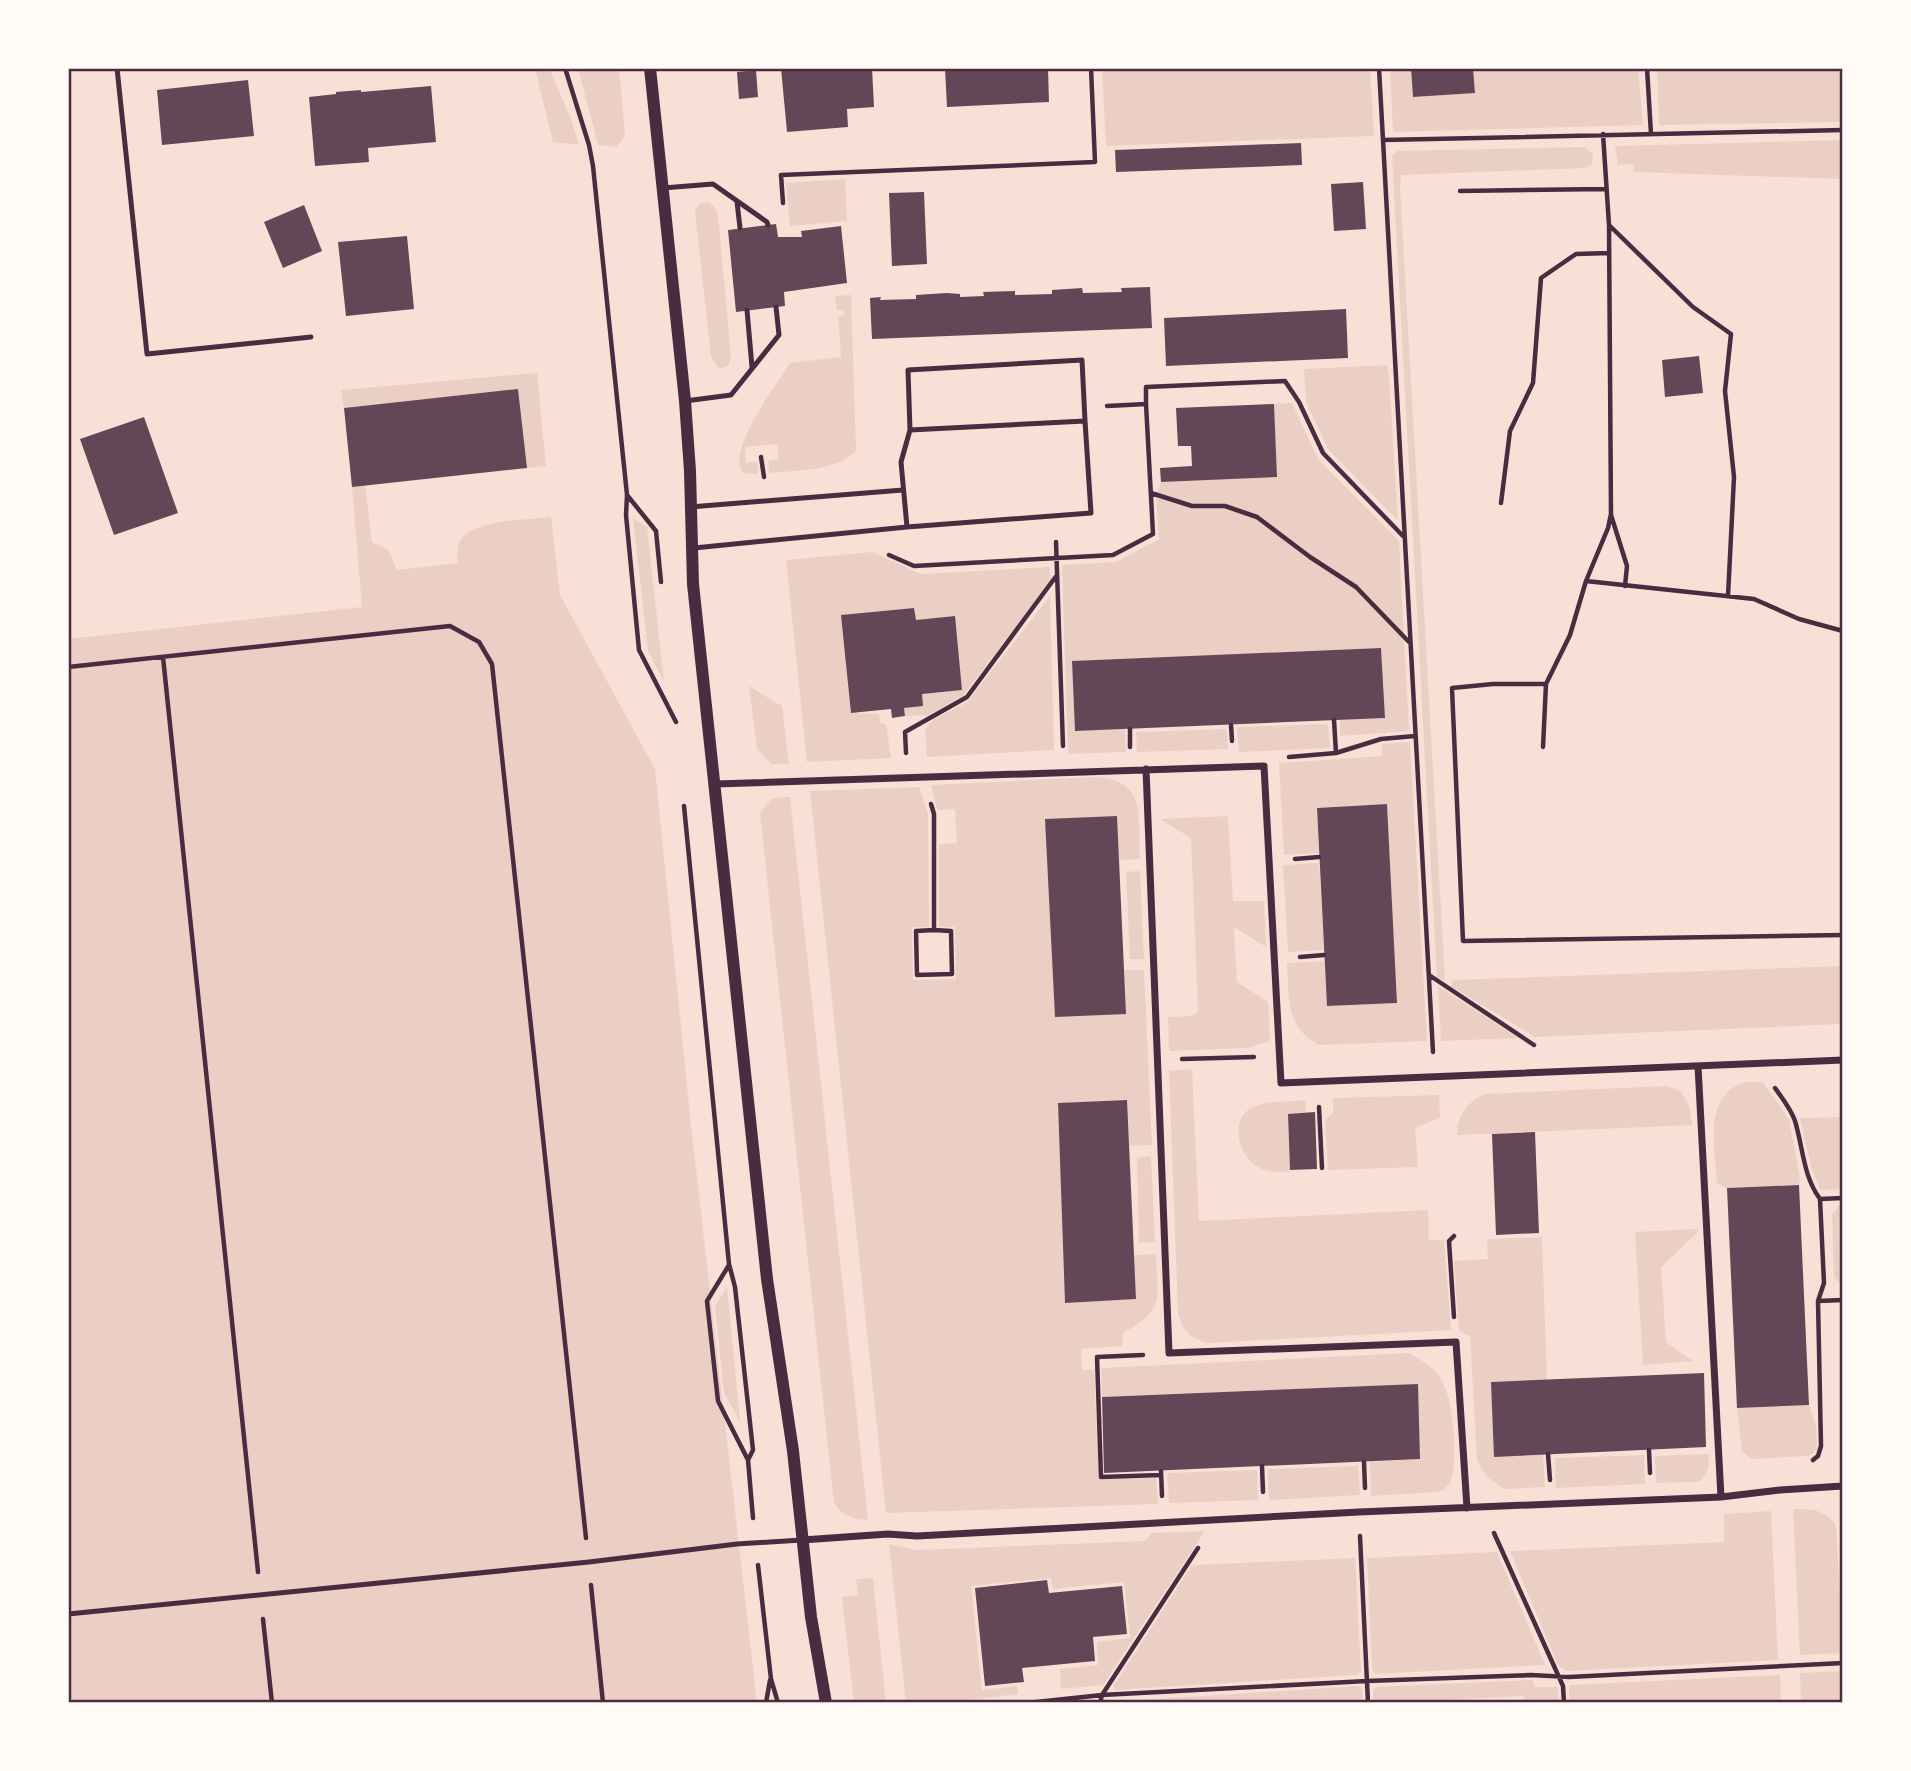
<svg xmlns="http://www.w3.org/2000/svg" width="1911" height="1771" font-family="'PT Sans Narrow',sans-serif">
  <rect width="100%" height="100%" fill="#f7e1d7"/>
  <path fill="#ebcfc5" d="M535 68H549L571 119 579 145 553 142Z
    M578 68H619L625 136 616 147 598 145Z
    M1102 68H1370L1374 136 1106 146Z
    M1390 68H1411L1413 97 1474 93 1473 68H1638L1643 125 1393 132Z
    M1657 68H1843V122L1659 125Z
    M1843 140V179L1634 172 1633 164 1618 165 1615 146Z
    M1585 147 1593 155 1592 165 1587 166 1586 168 1401 175 1400 188 1445 980 1437 978 1392 156 1397 151Z
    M845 179 847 221 790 226 786 183Z
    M709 202 716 209 718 215 731 357 728 366 719 369 711 357 695 211 699 204Z
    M851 295 856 451C833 472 799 470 769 473L768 461 779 459 777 444 745 447 746 463 757 462 758 474 743 473C726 450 777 384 790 363L841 357 838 317 844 316 843 310H837L835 296Z
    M1387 365 1389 376 1398 521 1328 449 1306 402 1304 369Z
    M537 373 546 466 527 468 518 389 344 408 341 390Z
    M1292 403 1318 459 1399 541 1409 731 1340 736V720L1385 718 1381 648 1072 661 1075 731 1125 729 1126 752 1068 754 1062 565 1116 562 1159 539 1156 495 1161 482 1277 476 1274 404Z
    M365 485 372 542 388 550 397 570 458 563C457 556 456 547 460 541 472 519 529 520 551 517L560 595 655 769 690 1116 757 1703H68V639L362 607 352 487Z
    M633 518 647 527 664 682 648 651Z
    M872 552 921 574 1049 567 1051 580 963 696 928 715 905 716 904 708 922 694 962 690 954 616 916 620 914 608 842 615 851 713 879 714 880 723 886 724 891 758 807 762 786 560Z
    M1050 596 1054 750 927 757 925 729 933 720 967 702Z
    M749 686 782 706 789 764H771L757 749Z
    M1328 724 1330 748 1239 752 1237 727Z
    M1227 729 1228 749 1137 752 1136 732Z
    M1410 742 1427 1041 1319 1045C1285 1027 1289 997 1287 963L1324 961 1327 1006 1397 1003 1387 804 1317 808 1319 853 1284 855 1279 763 1382 756V744Z
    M1093 777C1148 778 1138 817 1140 859L1119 860 1117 816 1046 819 1126 1014 1124 970H1144L1152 1145 1129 1146 1127 1100 1058 1103 1065 1302 1136 1299 1134 1255 1156 1254C1157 1299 1167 1308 1123 1333L1122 1346 1081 1349 1082 1370H1094L1099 1479 1156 1478 1158 1504 886 1513 810 791 919 787 928 814 929 927H912L913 980 956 979 955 927H939V844L957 843 955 809 937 810 931 785Z
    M783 797H790L868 1520C852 1519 843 1516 834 1503L760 813 771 799Z
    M1228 816 1233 901H1264L1266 947 1234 927 1237 982 1268 1002 1270 1041 1248 1048 1169 1051 1168 1017 1192 1016 1198 1011 1191 838 1160 819Z
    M1319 863 1324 950 1288 952 1283 865Z
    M1140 871 1144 959H1130L1126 872Z
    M1843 966V1024L1535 1037 1451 986 1453 980Z
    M1438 986 1518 1038 1441 1041Z
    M1192 1069 1199 1221 1428 1210 1429 1240H1444L1451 1330 1207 1343C1190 1338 1182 1330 1178 1313L1169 1071Z
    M1745 1082H1763L1789 1119 1800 1177 1799 1185 1727 1188 1717 1183C1715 1148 1702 1096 1745 1082Z
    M1666 1086C1687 1089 1690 1106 1692 1125L1457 1135C1457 1116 1468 1101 1485 1094Z
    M1439 1095 1440 1118 1415 1128 1418 1167 1328 1170 1325 1120 1333 1113V1098Z
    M1305 1100 1306 1113 1288 1114 1290 1172C1279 1172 1268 1173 1258 1167 1239 1157 1229 1120 1251 1108 1266 1100 1288 1102 1305 1100Z
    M1843 1117V1189L1820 1190 1812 1170 1800 1118Z
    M1151 1156 1155 1242 1139 1243 1137 1158Z
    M1841 1204H1843V1286L1834 1277 1832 1214Z
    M1698 1229V1232L1661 1267 1666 1342 1693 1361 1643 1365 1635 1232Z
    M1542 1237 1547 1380 1543 1454 1545 1487 1504 1489 1488 1478 1481 1468 1477 1460 1470 1336 1459 1331 1454 1261 1488 1259 1487 1239Z
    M727 1287 740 1421 724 1393 715 1306Z
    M1408 1353C1423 1361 1437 1368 1444 1385 1453 1403 1459 1465 1450 1482 1447 1488 1443 1490 1438 1492L1371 1496 1370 1462 1420 1459 1417 1384 1102 1397 1101 1368Z
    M1809 1405 1816 1426 1817 1449 1809 1456 1751 1459 1742 1451 1737 1408Z
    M1709 1454 1708 1469 1702 1480 1694 1482 1656 1483 1655 1456Z
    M1644 1455 1645 1484 1556 1488 1555 1458Z
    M1358 1466 1360 1495 1269 1500 1268 1469Z
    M1257 1470 1258 1500 1169 1503 1167 1473Z
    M1793 1509C1812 1509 1824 1509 1836 1525L1843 1653 1800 1655Z
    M1771 1511 1778 1660 1567 1671 1558 1665 1510 1551 1724 1542V1514Z
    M1205 1531 1103 1685 1061 1689 1060 1669 1098 1665 1097 1642 1130 1638 1124 1582 1053 1589 1051 1578 971 1586 982 1690 1017 1686 1018 1694 943 1703H906L889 1544 916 1550 1145 1541 1152 1533Z
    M1497 1552 1545 1665 1375 1674 1372 1670 1367 1558Z
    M1355 1558 1361 1671 1357 1675 1114 1690V1685L1192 1565Z
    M873 1578 886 1703H854L842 1597 858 1595 856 1579Z
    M1843 1671V1703H1801L1800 1673Z
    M1780 1675 1781 1703H1569V1685Z
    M1532 1680 1535 1687H1558L1559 1703H1525L1524 1696 1445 1700V1703H1373V1691L1376 1687Z
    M1359 1686 1362 1689 1363 1703 1108 1702Z"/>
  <path fill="#644757" d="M781 68H872L874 107 847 109 848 127 787 132Z
    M945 68H1048L1049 102 947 107Z
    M1411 68H1473L1475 93 1413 97Z
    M756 70 758 97 739 99 737 72Z
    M248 80 254 136 162 145 157 90Z
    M431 86 436 142 368 148 369 162 315 166 309 97 336 94V92L361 90V92Z
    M1301 143 1302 165 1116 172 1115 150Z
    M1363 182 1366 229 1334 231 1331 184Z
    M924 192 927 264 892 266 889 193Z
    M304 205 322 251 283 268 264 222Z
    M776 224 778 237H802L801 231 841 226 847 283 784 292 785 306 736 312 728 230Z
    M407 236 414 309 346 316 338 242Z
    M1150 287 1152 328 872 339 870 298 881 297 880 300 916 299V295L947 293 960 294V297L984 296 983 292 1015 291V295L1052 294V290L1082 288 1083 293 1122 292 1121 288Z
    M1346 309 1348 358 1166 366 1164 318Z
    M1699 356 1703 393 1665 397 1662 360Z
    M518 389 527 468 352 487 344 408Z
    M1274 404 1277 477 1161 482 1160 468 1192 466 1191 446H1178L1176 408Z
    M144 417 178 513 114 535 80 439Z
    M914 608 916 620 955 616 962 690 922 694 923 706 904 708 905 716 892 718 891 709 851 713 841 615Z
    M1381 648 1385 718 1075 731 1072 661Z
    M1387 804 1397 1003 1327 1006 1317 808Z
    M1117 816 1126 1014 1055 1017 1045 819Z
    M1127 1100 1136 1299 1065 1303 1058 1103Z
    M1315 1112 1317 1169 1290 1170 1288 1114Z
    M1535 1132 1539 1233 1496 1235 1492 1134Z
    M1799 1185 1809 1405 1737 1408 1727 1188Z
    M1704 1373 1706 1447 1494 1457 1491 1382Z
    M1418 1384 1420 1459 1104 1473 1102 1397Z
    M1047 1580 1049 1593 1122 1586 1127 1634 1093 1637 1095 1661 1022 1668 1024 1682 985 1686 975 1588Z"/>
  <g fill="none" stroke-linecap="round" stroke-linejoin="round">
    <path stroke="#4a2c40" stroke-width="4.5" d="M565 68 589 145 593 166 627 495 626 515 639 650 676 722
      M1379 68 1383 140 1843 130
      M1647 68 1651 134
      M1383 140 1433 1052
      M1460 191 1606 189
      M783 203 781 175 1095 162 1091 68
      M1610 226 1693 307 1731 334 1725 391 1734 477 1728 596
      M1107 406 1146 404V387L1285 381 1299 402 1323 453 1403 536
      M761 457 764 477
      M1151 493 1192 506H1225L1257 517 1310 557 1356 587 1409 642
      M627 495 656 531 661 582
      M1501 503 1510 431 1533 383 1541 278 1576 254 1609 253
      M1611 515 1627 566 1625 586
      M1056 542 1063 746
      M889 555 914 566 1113 555 1153 534 1146 404
      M1586 581 1754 599 1799 619 1843 631
      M163 657 258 1572
      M68 667 450 626 479 642 492 664 586 1538
      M1546 684H1493L1452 688 1463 941 1843 935
      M1334 720 1336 753
      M1231 725 1232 741
      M1130 729V747
      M1543 747 1546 684 1570 635 1586 581 1608 528 1611 514 1609 225 1603 134
      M906 753 905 732 967 697 1057 575
      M1289 757 1336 753 1381 739 1415 736
      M931 804 934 814V930L916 931 917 975 952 974 951 931 934 930
      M684 806 729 1264 735 1287 753 1450 748 1460
      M1295 859 1319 857
      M1300 957 1324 955
      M1429 975 1534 1045
      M1182 1059 1254 1057
      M1775 1088C1782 1098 1791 1109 1795 1121 1803 1147 1803 1176 1820 1199
      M1319 1107 1322 1168
      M1454 1236 1449 1241 1454 1317
      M729 1265 707 1301 718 1401 748 1460 753 1518
      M1818 1301 1843 1300
      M1143 1355 1097 1357 1101 1477 1161 1475
      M1649 1450 1650 1473
      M1548 1454 1550 1480
      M1813 1460 1818 1456 1821 1446 1818 1301 1824 1283 1820 1199 1843 1198
      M1364 1462 1365 1488
      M1262 1466 1263 1492
      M1161 1471 1162 1496
      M1494 1533 1563 1686 1564 1703
      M1360 1536 1368 1703
      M758 1565 771 1679 778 1703
      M591 1585 603 1703
      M263 1619 272 1703
      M766 1703 770 1680
      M1027 1703 1102 1695 1367 1681 1531 1675 1569 1677 1843 1663
      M1100 1703 1102 1695 1198 1548"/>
    <path stroke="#4a2c40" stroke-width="5" d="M117 68 147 354 311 337
      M663 188 713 184 767 222 768 225
      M737 202 740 228
      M747 310 752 367
      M685 401 731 395 779 335 776 307
      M910 430 908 370 1082 360 1085 421
      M690 507 903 490
      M694 548 907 527 1091 513 1085 421 910 430 901 462 907 527
      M68 1614 589 1562 737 1544 802 1540"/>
    <path stroke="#4a2c40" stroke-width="7" d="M1146 769 1169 1353 1456 1342 1467 1508
      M715 784 1264 766 1281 1083 1843 1060
      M1698 1066 1721 1497
      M802 1540 888 1534 917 1536 1359 1512 1721 1497 1780 1490 1843 1486"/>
    <path stroke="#4a2c40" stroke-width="12" d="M650 68 685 401 690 471 693 584 767 1279 793 1451 811 1617 826 1703"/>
  </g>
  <rect width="1911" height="1771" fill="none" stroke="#fffaf5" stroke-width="140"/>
  <rect x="70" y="70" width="1771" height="1631" fill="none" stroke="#4a2c40" stroke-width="2.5"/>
</svg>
